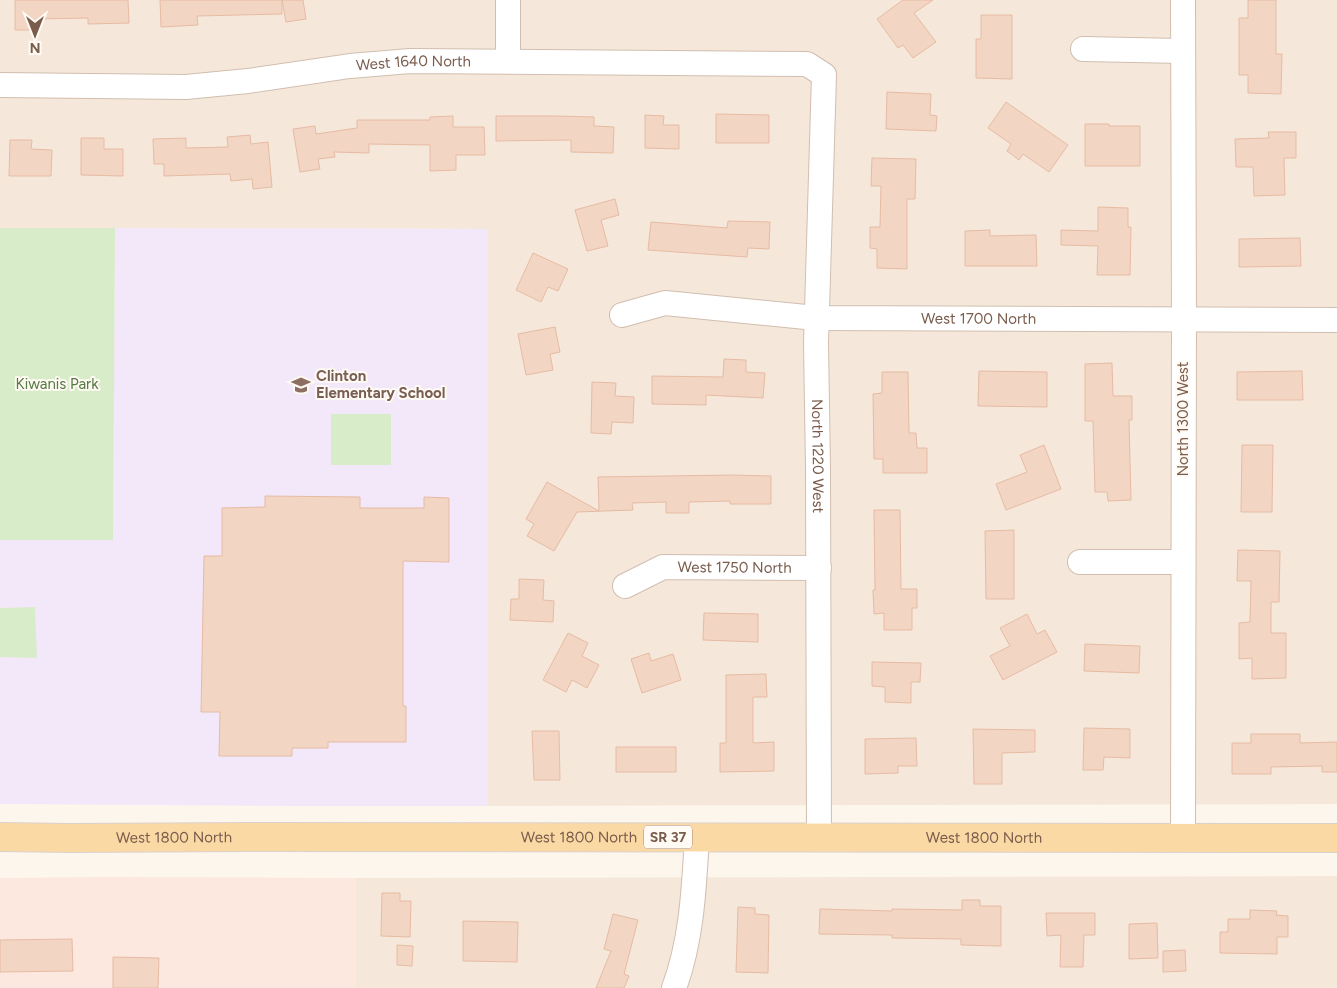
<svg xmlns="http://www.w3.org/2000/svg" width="1337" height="988" font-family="Figtree,sans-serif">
  <rect width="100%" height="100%" fill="#fdf6ec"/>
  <path fill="#f5e8da" d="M0 0H1337V804L488 806V229L0 228Z
    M1337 876V988H356V878Z"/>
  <path fill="#fde8e0" d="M102 877 356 878V988H0V878Z"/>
  <path fill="#f3e8fa" d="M115 228 488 229V806H288L0 804V540H113Z"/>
  <path fill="#d8ecc9" d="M0 228H115L113 540H0Z
    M331 414H391V465H331Z
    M35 607 37 658 0 657V608Z"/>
  <path fill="#f3d5c3" stroke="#e6bba3" d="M15 0H128L129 23 88 24V18L38 19V30H15Z
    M160 0H282V14L197 16 198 25 161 27Z
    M282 0H303L306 19 286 22Z
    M903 0H933L914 13 936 42 913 58 903 45 898 48 877 19Z
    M1248 0H1276V54H1282L1281 94 1248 93V75H1239V18H1248Z
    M981 15H1012V79L976 78V39H981Z
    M887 92 931 94 930 115 937 116 936 131 886 129Z
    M1006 102 1068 145 1049 172 1023 154 1019 160 1007 151 1011 144 988 128Z
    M716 114 769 115V143H716Z
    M645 115 664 116 663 125H679V149L645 148Z
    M453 116V127H484L485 155H456V170L430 171V145L369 144V153L334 152 335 157 318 159 320 169 300 172 293 129 315 126 316 134 357 128V120H430V117Z
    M496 116H555L594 117V126L614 127 613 153 571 152V140L496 141Z
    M1085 124H1109V126H1140V166H1085Z
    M1268 132H1296V158H1284L1285 195 1254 196 1253 167H1236L1235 139 1269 138Z
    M250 135 251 144 268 142 272 187 253 189 252 179 231 181 230 174 164 176V164H154L153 139 186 138V148L228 147 227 137Z
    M81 138H104V149H123V176L81 175Z
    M10 140H32L31 149 52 150 51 176H9Z
    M872 158 916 159 915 199H907V269L877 268V249L870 248V227H880L881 186H871Z
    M615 199 619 215 601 220 608 246 587 251 575 210Z
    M1098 207 1128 208V227H1131L1130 275H1097L1098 246 1061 245V230L1098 231Z
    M728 221 770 222 769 249 748 248 747 257 648 250 651 222 727 228Z
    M990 230V236L1036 235 1037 266H965V231Z
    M1300 238 1301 266 1239 267V239Z
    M533 253 568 269 558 291 548 287 541 302 516 290Z
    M555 327 560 352 550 354 553 370 526 375 518 334Z
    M724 359 746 360V372L765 373 763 398 706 395V405L652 404V376L723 377Z
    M1112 363 1113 396H1132V420H1129L1131 500 1108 501 1107 492H1095L1093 421H1085V364Z
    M979 371 1047 372V407L978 406Z
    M1302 371 1303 400H1237V372Z
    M882 372H908L909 433H916L917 448H927V473H883V459H874L873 394 882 393Z
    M592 382 616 383 615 396 634 397 633 423 612 422 611 434 591 433Z
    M1044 445 1061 489 1006 510 996 484 1027 472 1020 455Z
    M1242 445H1273L1272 512H1241Z
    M732 475 771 476V504H730V501L689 502V513H666V502L632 503 633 510 577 512 554 551 527 536 534 524 526 519 547 482 599 511 598 477Z
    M265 496 360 497V508H424V497L449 498V562L403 561V706H406V742H328V748H292V756H219L220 712H201L204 556H222V508L265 507Z
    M874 510H900L901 589H917V608H912V630H884V613L874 614 873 590H875Z
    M1014 530V599H986L985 531Z
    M1238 550 1280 551 1279 602H1271V633H1286V678L1252 679V658L1239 659V623L1250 622 1251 581H1237Z
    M519 579 544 580 543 600 554 601 553 622 510 620 511 599H519Z
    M704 613 758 614V642L703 640Z
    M1027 614 1037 634 1045 630 1057 652 1003 680 990 656 1010 646 1000 628Z
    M568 633 588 643 582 656 599 665 587 688 572 680 566 692 543 680Z
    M1085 644 1140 646 1139 673 1084 671Z
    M649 653 651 661 673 654 681 680 642 693 631 659Z
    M872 662 921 663 920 682H911V703L885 702V687L872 686Z
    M766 674 767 697H753V743L774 742V771L720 772V743H726V675Z
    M1084 728 1130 729V758L1104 757 1103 770H1083Z
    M973 729 1035 730V752L1002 753V784H974Z
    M532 731H559L560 780H534Z
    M1251 734H1300V743L1337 742V772H1322V766L1271 767V774H1232V743H1251Z
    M916 738 917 766H898V773L865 774V739Z
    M616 747H676V772H616Z
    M382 893H400V901H411L410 937 381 936Z
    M962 900H980V906H1001V946L961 945V939L892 938V935L819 934 820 909 892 911V909L962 910Z
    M738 907 755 908V914L769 915 768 973 736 972Z
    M1250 910 1277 911 1276 915 1288 916V937H1277V954L1220 953V932H1228V919H1250Z
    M1046 913H1095V935H1084L1083 967H1060L1061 935 1047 936Z
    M613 914 638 920 624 974 629 976 624 988H596L611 951 604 949Z
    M463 921 518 922 517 962 463 961Z
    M1157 923 1158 958 1129 959V924Z
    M72 939 73 971 0 972V940Z
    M397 945 413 946 412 966 397 965Z
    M1185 950 1186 971 1163 972V951Z
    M113 957 159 958 158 988H113Z"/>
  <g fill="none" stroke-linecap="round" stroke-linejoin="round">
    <g stroke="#d1beb0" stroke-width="26">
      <g id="minor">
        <path d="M1183 0 1184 319 1183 838"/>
        <path d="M1083 49 1183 51"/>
        <path d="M508 61V0"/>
        <path id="s1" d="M0 85 186 87 248 81 350 66 410 61 807 64 824 75 816 343 818 468 819 837"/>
        <path id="s2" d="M622 315 665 303 816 318 1337 320"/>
        <path d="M1080 562H1183"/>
        <path id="s3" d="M625 586 663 567 819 568"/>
        <path d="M674 988C692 940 694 887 697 837"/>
      </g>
    </g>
    <g stroke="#dad1cd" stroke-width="30">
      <g id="major">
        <path id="s4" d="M0 837 70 838 249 837 1337 838"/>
      </g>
    </g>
    <use href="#minor" stroke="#fff" stroke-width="24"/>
    <use href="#major" stroke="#fbd9a5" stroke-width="28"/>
  </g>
  <defs>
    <g id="school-bare" transform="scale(1.5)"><path d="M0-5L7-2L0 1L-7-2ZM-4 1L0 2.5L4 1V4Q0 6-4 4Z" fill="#8d6e63" stroke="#fffaf3" stroke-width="2.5" paint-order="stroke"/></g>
  </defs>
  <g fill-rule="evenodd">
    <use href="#school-bare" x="301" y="385"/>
  </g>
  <g text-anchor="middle" stroke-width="4" stroke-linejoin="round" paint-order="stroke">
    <rect fill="#fffaf3" stroke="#a28b7f" stroke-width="1" x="644" y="825.5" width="48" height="23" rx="4"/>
    <g font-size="14" font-weight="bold" fill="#7a5c4d">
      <text x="668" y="842">SR 37</text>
    </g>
    <g font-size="15" fill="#7a5c4d" stroke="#fffaf3">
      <text dy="5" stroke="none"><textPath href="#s1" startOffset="415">West 1640 North</textPath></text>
      <text dy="5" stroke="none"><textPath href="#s2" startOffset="359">West 1700 North</textPath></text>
      <text transform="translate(1183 419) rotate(-90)" y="5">North 1300 West</text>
      <text dy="5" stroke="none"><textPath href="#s1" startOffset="1210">North 1220 West</textPath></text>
      <text dy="5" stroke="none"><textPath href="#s3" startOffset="114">West 1750 North</textPath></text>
      <text dy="5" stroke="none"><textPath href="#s4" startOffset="174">West 1800 North</textPath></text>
      <text dy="5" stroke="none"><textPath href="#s4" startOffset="579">West 1800 North</textPath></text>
      <text dy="5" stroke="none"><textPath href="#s4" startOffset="984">West 1800 North</textPath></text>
    </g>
    <g font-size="15" font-weight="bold" fill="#785e54" stroke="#fffaf3" text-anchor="start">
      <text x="316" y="381">Clinton<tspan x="316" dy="17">Elementary School</tspan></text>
    </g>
    <g font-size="15" fill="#537a41" stroke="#fffaf3">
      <text x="57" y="389">Kiwanis Park</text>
    </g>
  </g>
  <g transform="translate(35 35) rotate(180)" stroke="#fffaf3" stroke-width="4" paint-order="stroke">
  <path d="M0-4L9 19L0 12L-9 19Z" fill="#7a5c4d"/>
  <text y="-8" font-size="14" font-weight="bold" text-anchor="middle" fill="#7a5c4d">N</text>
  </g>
</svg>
